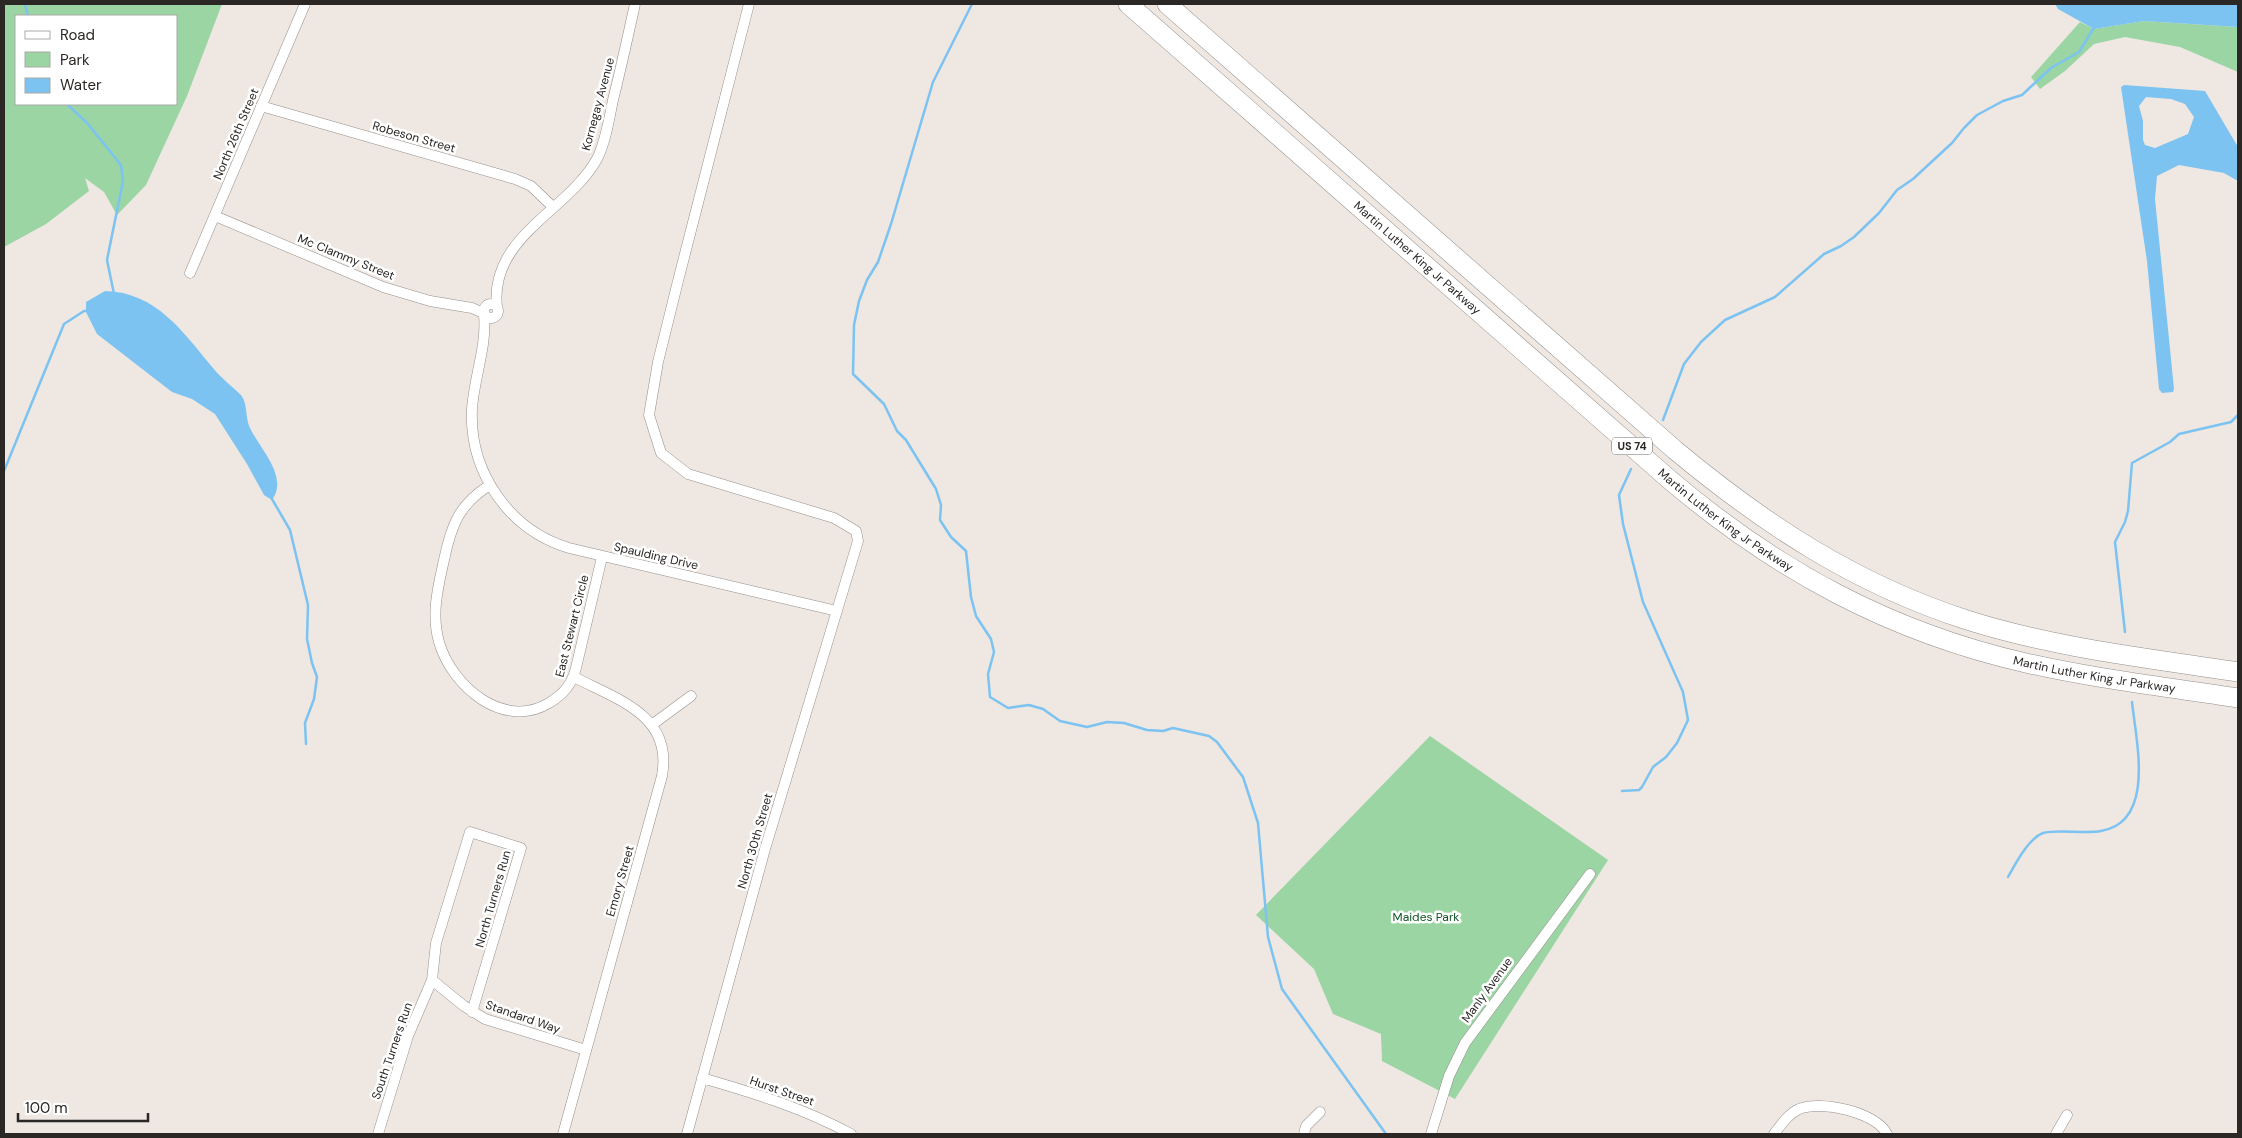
<svg xmlns="http://www.w3.org/2000/svg" width="2242" height="1138" font-family="'DM Sans',sans-serif">
  <rect width="100%" height="100%" fill="#eee7e2"/>
  <path fill="#9ad5a3" fill-rule="evenodd" d="M4 4H222L187 96 146 185 117 215 104 192 85 178 89 191 46 224 4 247ZM176 16V104H16V16Z
    M2144 21 2238 27V72L2180 47 2125 37 2094 44 2065 71 2040 89 2031 77 2080 22 2094 29Z
    M1430 736 1608 860 1455 1099 1382 1061 1381 1034 1333 1014 1314 969 1256 915Z"/>
  <path fill="#7cc3f1" fill-rule="evenodd" d="M2055 4H2238V27L2144 21 2094 29 2058 9Z
    M2124 85 2205 91 2238 147V181L2224 173 2179 165 2157 176 2155 199 2174 389 2173 392 2162 393 2159 389 2147 261 2121 87ZM2146 97 2171 99 2185 104 2194 117 2188 134 2155 148 2145 145 2143 140V121L2139 106Z
    M105 291C156 292 183 332 213 368 221 378 232 386 241 395 248 404 245 418 250 428 260 449 289 477 272 500L264 495 247 464 215 414 192 399 172 392 97 334 86 312V302Z"/>
  <g fill="none" stroke-linecap="round" stroke-linejoin="round">
    <path stroke="#7cc3f1" stroke-width="2.5" d="M25 4 28 16
      M972 4 933 82 891 224 878 262 867 280 859 301 854 325 853 374 884 404 897 431 906 440 936 489 941 505 940 520 951 537 966 551 971 597 976 616 991 639 994 652 988 674 990 697 1008 708 1029 705 1043 709 1060 721 1087 727 1107 722 1124 723 1147 730 1163 731 1173 728 1209 736 1217 742 1243 777 1258 823 1268 937 1282 989 1386 1134
      M67 104 88 124 121 165 123 181 107 260 114 294
      M1663 420 1684 364 1701 342 1725 320 1775 297 1824 254 1841 246 1854 237 1879 213 1897 190 1913 179 1952 143 1964 128 1977 115 2003 101 2022 95 2051 68 2079 52 2095 26
      M4 471 64 324 84 311H88
      M272 499 290 530 308 605 307 639 312 663 317 677 314 699 305 723 306 744
      M2125 632 2115 542 2125 522 2128 511 2132 463 2170 442 2179 434 2231 422 2238 415
      M1622 791 1639 790 1642 787 1653 767 1666 757 1677 743 1688 720 1683 692 1643 602 1623 524 1619 495 1631 469
      M2008 877C2016 863 2028 839 2043 833 2056 829 2086 834 2101 831 2156 822 2136 741 2132 702"/>
    <g stroke="#968f8b" stroke-width="11">
      <path id="minor" d="M261 106 515 179 531 186 553 207
        M215 216 383 287 430 301 472 308 483 313
        M190 273 305 4
        M484 311a7 7 0 1 1 14 0a7 7 0 1 1-14 0Z
        M497 307C489 237 568 211 597 159 606 141 609 119 613 100 621 68 628 36 635 4
        M484 315C487 347 474 377 472 409 469 472 509 530 569 548L837 611
        M490 485C459 504 451 526 444 560 438 587 431 614 439 642 452 687 504 730 549 703 564 694 572 684 576 668L602 557
        M653 724 691 696
        M432 980 464 1006 485 1019 586 1050
        M702 1078C754 1093 803 1108 851 1134
        M378 1134 408 1036 432 980 436 943 470 832 521 848 472 1012
        M563 1134 662 776C673 715 618 700 574 677
        M687 1134 765 849 858 541 856 531 834 518 688 474 661 453 649 415 658 362 678 281 749 4
        M1304 1134 1306 1126 1320 1112
        M1431 1134 1449 1076 1465 1043 1590 874
        M1774 1134C1781 1125 1788 1114 1799 1109 1821 1100 1876 1112 1887 1134
        M2056 1134 2067 1115"/>
    </g>
    <g stroke="#968f8b" stroke-width="20">
      <g id="motorway">
        <path id="s1" d="M1128 4 1670 480C1776 570 1890 632 2026 663 2096 679 2168 687 2238 698"/>
        <path d="M1167 4 1675 450C1764 524 1855 584 1967 620 2055 648 2148 658 2238 672"/>
      </g>
    </g>
    <use href="#minor" stroke="#fff" stroke-width="10"/>
    <use href="#motorway" stroke="#fff" stroke-width="19"/>
  </g>
  <g text-anchor="middle" stroke-width="5" stroke-linejoin="round" paint-order="stroke">
    <rect fill="#fff" stroke="#6a6866" stroke-width="1" x="1612" y="437.5" width="40" height="17" rx="4"/>
    <g font-size="11" font-weight="bold" fill="#2a2725">
      <text x="1632" y="450">US 74</text>
    </g>
    <g font-size="12" fill="#2a2725" stroke="#fff">
      <text transform="translate(598 104) rotate(-75)" y="4">Kornegay Avenue</text>
      <text transform="translate(236 134) rotate(-67)" y="4">North 26th Street</text>
      <text transform="translate(414 137) rotate(16)" y="4">Robeson Street</text>
      <text transform="translate(346 257) rotate(22)" y="4">Mc Clammy Street</text>
      <text dy="4" stroke="none"><textPath href="#s1" startOffset="385">Martin Luther King Jr Parkway</textPath></text>
      <text dy="4" stroke="none"><textPath href="#s1" startOffset="790">Martin Luther King Jr Parkway</textPath></text>
      <text transform="translate(656 556) rotate(13)" y="4">Spaulding Drive</text>
      <text transform="translate(572 626) rotate(-76)" y="4">East Stewart Circle</text>
      <text dy="4" stroke="none"><textPath href="#s1" startOffset="1195">Martin Luther King Jr Parkway</textPath></text>
      <text transform="translate(755 841) rotate(-74)" y="4">North 30th Street</text>
      <text transform="translate(620 881) rotate(-74)" y="4">Emory Street</text>
      <text transform="translate(493 899) rotate(-74)" y="4">North Turners Run</text>
      <text transform="translate(1487 990) rotate(-54)" y="4">Manly Avenue</text>
      <text transform="translate(523 1017) rotate(19)" y="4">Standard Way</text>
      <text transform="translate(392 1051) rotate(-71)" y="4">South Turners Run</text>
      <text transform="translate(782 1091) rotate(19)" y="4">Hurst Street</text>
    </g>
    <g font-size="12" fill="#0f5424" stroke="#fff">
      <text x="1426" y="921">Maides Park</text>
    </g>
  </g>
  <rect width="2242" height="1138" fill="none" stroke="#2a2725" stroke-width="10"/>
  <rect x="15" y="15" width="162" height="90" fill="#ffffff" stroke="#aaa9a8"/>
  <rect x="25" y="31" width="25" height="8" fill="#ffffff" stroke="#aaa9a8"/>
  <text x="60" y="40" font-size="15" fill="#2a2725">Road</text>
  <rect x="25" y="52" width="25" height="15" fill="#9ad5a3" stroke="#aaa9a8"/>
  <text x="60" y="65" font-size="15" fill="#2a2725">Park</text>
  <rect x="25" y="78" width="25" height="15" fill="#7cc3f1" stroke="#aaa9a8"/>
  <text x="60" y="90" font-size="15" fill="#2a2725">Water</text>
  <path d="M18 1113v8h130v-8" fill="none" stroke="#2a2725" stroke-width="2.5"/>
  <text x="25" y="1113" font-size="15" fill="#2a2725" stroke="#ffffff" stroke-width="4" paint-order="stroke">100 m</text>
</svg>
